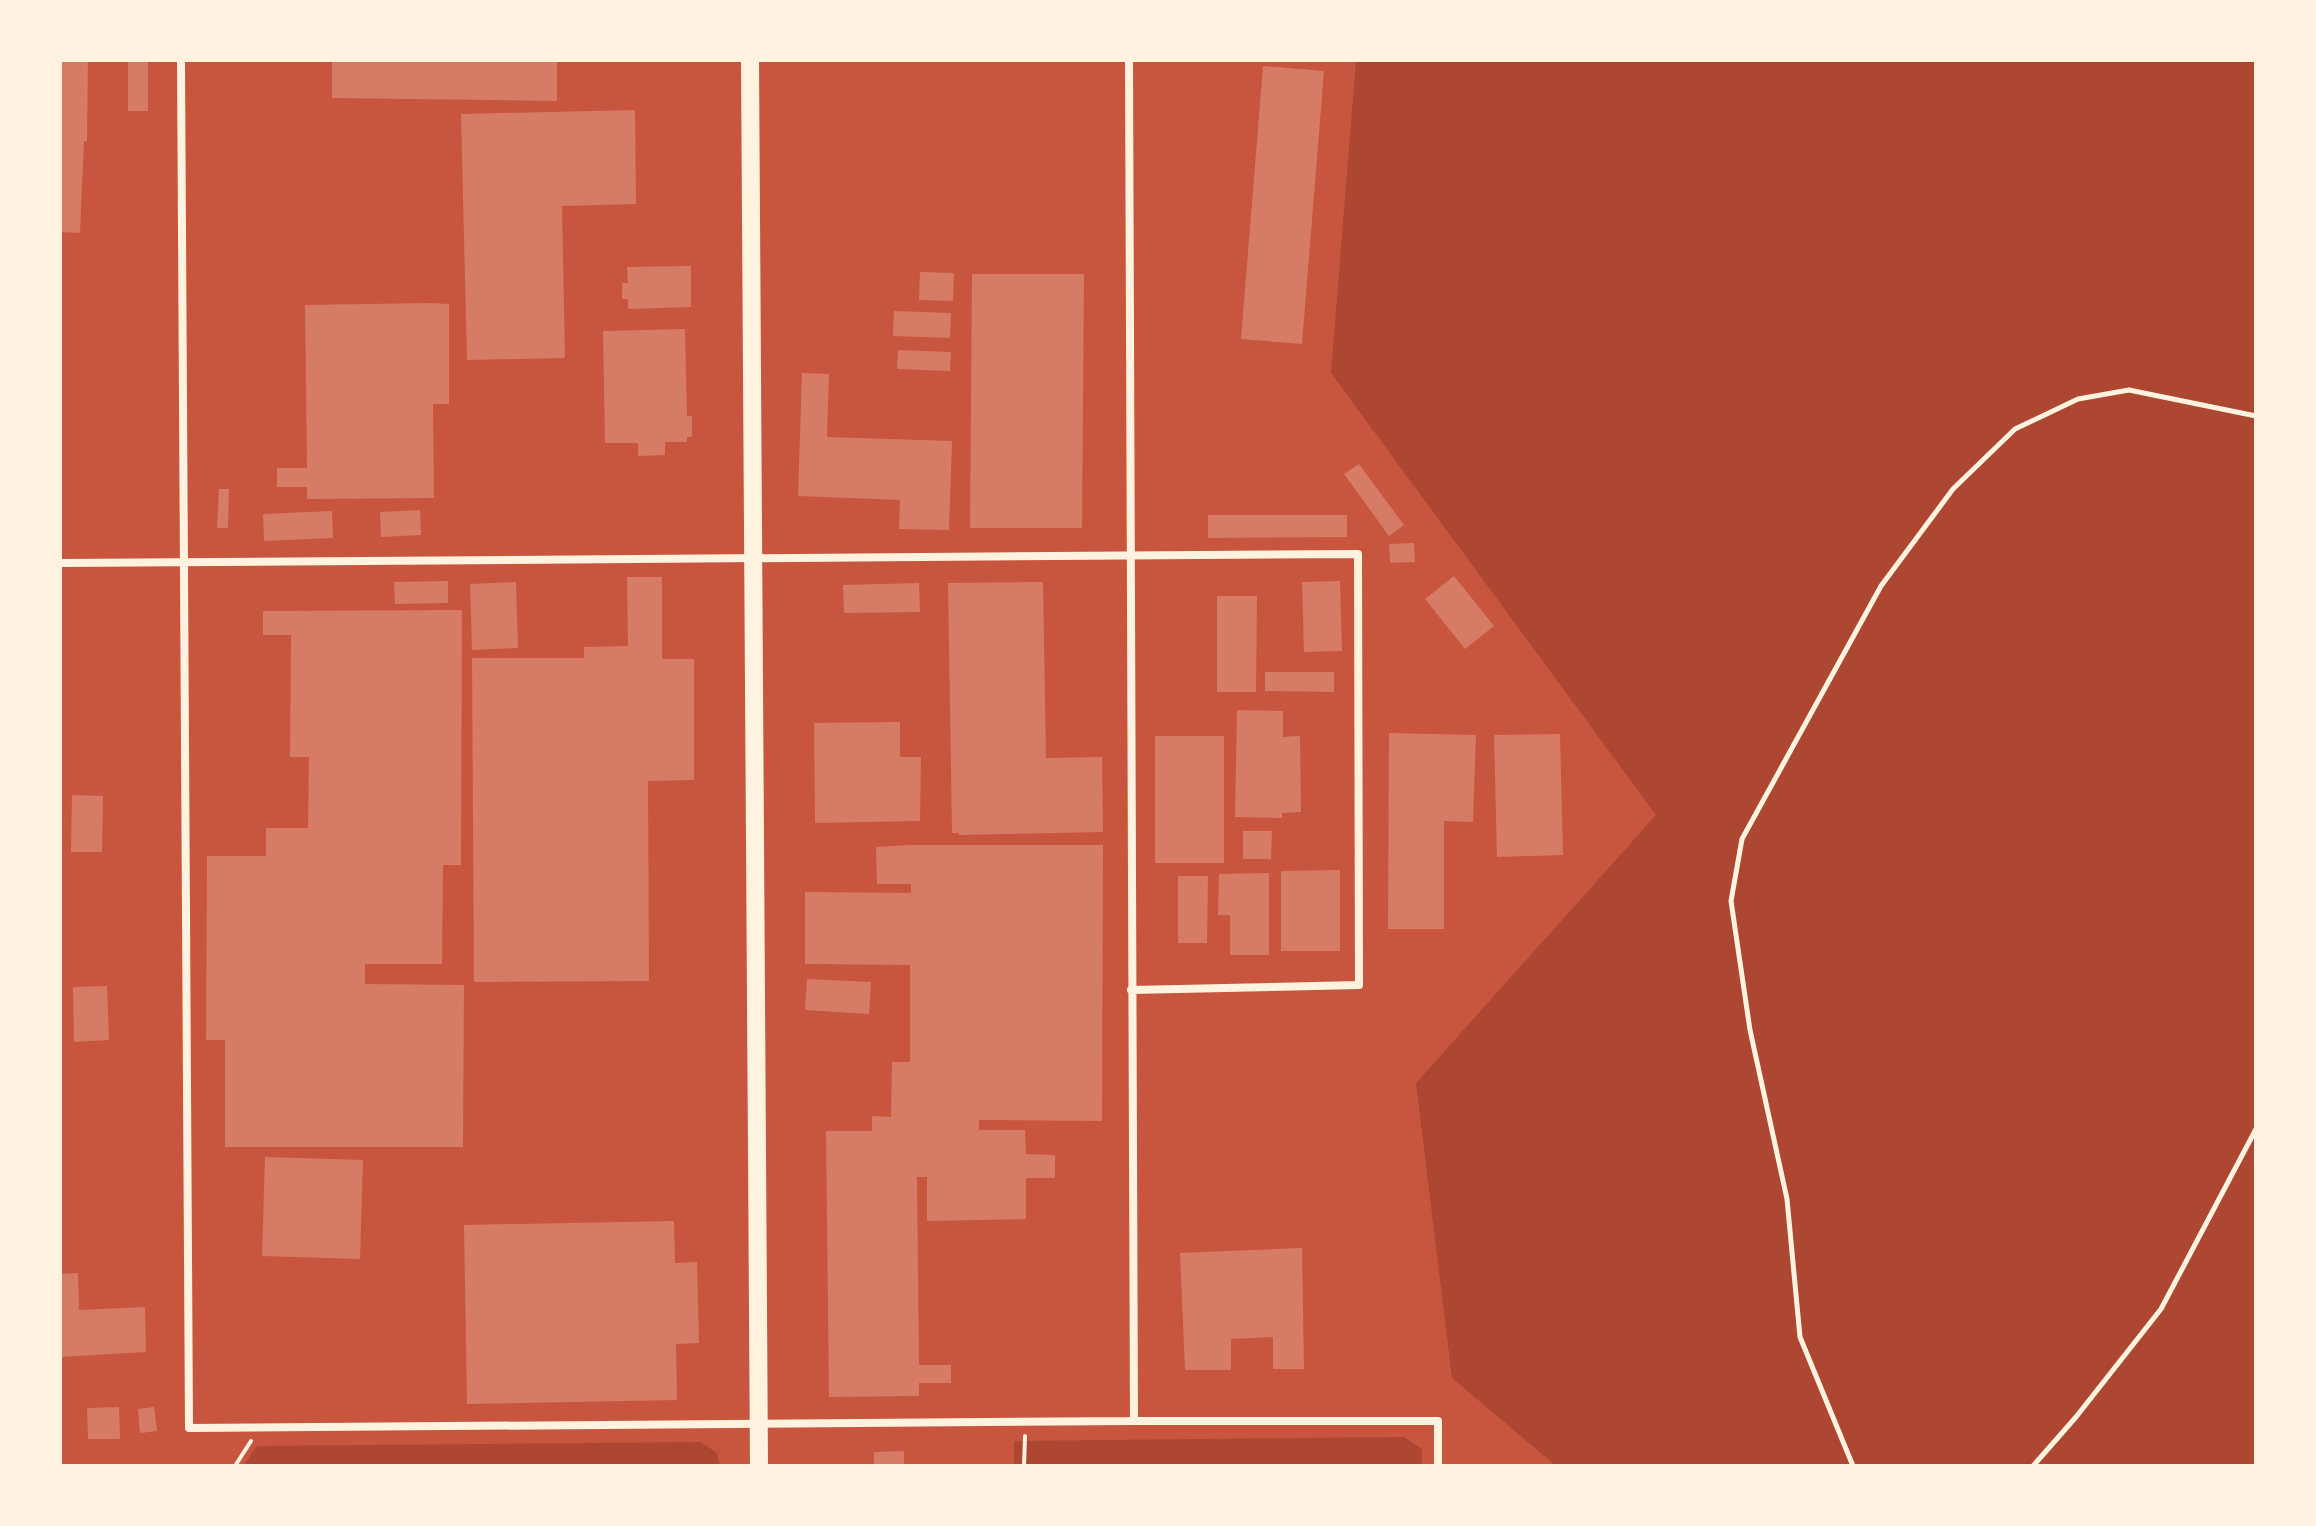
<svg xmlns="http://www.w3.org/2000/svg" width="2316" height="1526" font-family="'IBM Plex Serif',serif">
  <rect width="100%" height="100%" fill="#c8553d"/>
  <path fill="#ae4732" d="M1356 60H2256V1466H1556L1452 1378 1416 1083 1656 815 1331 373Z
    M1404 1437 1422 1449V1466H1014V1441Z
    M701 1442 717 1453 720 1466H243L257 1446Z"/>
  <path fill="#d67c66" d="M60 60H88L87 141H84L80 233 60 232Z
    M128 60H148V111H128Z
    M332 60H557V101L332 98Z
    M1263 66 1324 71 1302 344 1241 339Z
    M635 110 636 204 562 206 565 358 467 360 461 114Z
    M691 266V307L628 309V299H622V283H628L627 267Z
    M920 272 954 273 953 301 919 300Z
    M972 274H1084L1082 528H970Z
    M432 303 449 304V404H433L434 498 307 499V487H277V468H307L305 305Z
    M894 311 951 313 950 338 893 336Z
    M685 329 687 416H692V437H687V442H665V455L638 456V443H605L603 331Z
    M898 350 951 352 950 371 897 369Z
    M802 373 829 374 827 437 952 441 949 530 899 529 900 500 798 496Z
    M1359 464 1404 525 1389 536 1344 474Z
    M219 489H229L228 528H217Z
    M420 510 421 535 381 537 380 512Z
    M332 511 333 538 264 541 263 514Z
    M1208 515H1347V537L1208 538Z
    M1414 543 1415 562 1390 563 1389 544Z
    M1454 576 1494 626 1465 649 1425 599Z
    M627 577H662V659H694V780L648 781 649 981 474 982 472 658H584V647L628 646Z
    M448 581V603L395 604 394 582Z
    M1340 581 1342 651 1304 652 1302 582Z
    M516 582 518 648 472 650 470 584Z
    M1043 582 1046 758 1102 757 1103 832 959 835V833H952L948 583Z
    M919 583 920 612 844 613 843 585Z
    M1217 596H1257L1256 692H1217Z
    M462 610 461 865H443L442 964H365V984L464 985 463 1147H225V1040H206L207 856H266V828H308L309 757H290L291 635H263V611Z
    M1265 672H1334V692L1265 691Z
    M1237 710 1283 711V737L1300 736 1301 812 1282 813V818L1235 817Z
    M900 722V757H921L920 821 815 823 814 723Z
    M1389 733 1476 735 1473 822 1444 821V929H1388Z
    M1560 734 1563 855 1497 857 1494 735Z
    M1155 736H1224V863H1155Z
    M72 795 103 796 102 852H71Z
    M1243 831H1272L1271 859H1243Z
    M911 845H1103L1102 1121 979 1120V1130H1025L1026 1154 1055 1155V1178H1026V1219L927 1221V1177H917L919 1365H951V1383H919V1396L829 1397 826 1131H872V1116L891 1117 892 1062H910V965L805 964V892L911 893V884H877L876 847Z
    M1340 870V951H1281V871Z
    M1269 873V955H1230V915H1218L1219 874Z
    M1178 876H1208L1207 943H1178Z
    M807 979 871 982 869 1014 805 1010Z
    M107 986 109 1040 74 1042 73 987Z
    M265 1157 363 1160 360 1259 262 1256Z
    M674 1221 675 1263 697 1262 699 1343 676 1344 677 1400 467 1404 464 1225Z
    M1302 1248 1304 1369H1273V1337L1231 1339V1370H1185L1180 1253Z
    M78 1273 79 1310 145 1307 146 1352 60 1357V1274Z
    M119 1407 120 1439H88L87 1408Z
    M154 1407 157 1431 140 1433 138 1409Z
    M904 1451V1466H874V1452Z"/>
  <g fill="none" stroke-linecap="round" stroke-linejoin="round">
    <path stroke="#fff3e0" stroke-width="4" d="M235 1466 251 1441
      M1024 1466 1025 1436"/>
    <path stroke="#fff3e0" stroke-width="5" d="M1853 1466 1800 1337 1787 1199 1750 1030 1731 901 1742 839 1881 586 1953 489 2015 429 2078 399 2129 390 2256 416
      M2033 1466 2076 1417 2161 1309 2256 1129"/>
    <path stroke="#fff3e0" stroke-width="8" d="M181 60 189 1428 1134 1421H1438V1466
      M1129 60 1134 1421
      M60 563 1358 554 1359 985 1131 990"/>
    <path stroke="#fff3e0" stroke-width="18" d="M750 60 759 1466"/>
  </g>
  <rect width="2316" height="1526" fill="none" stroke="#fff3e0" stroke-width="124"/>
</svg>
